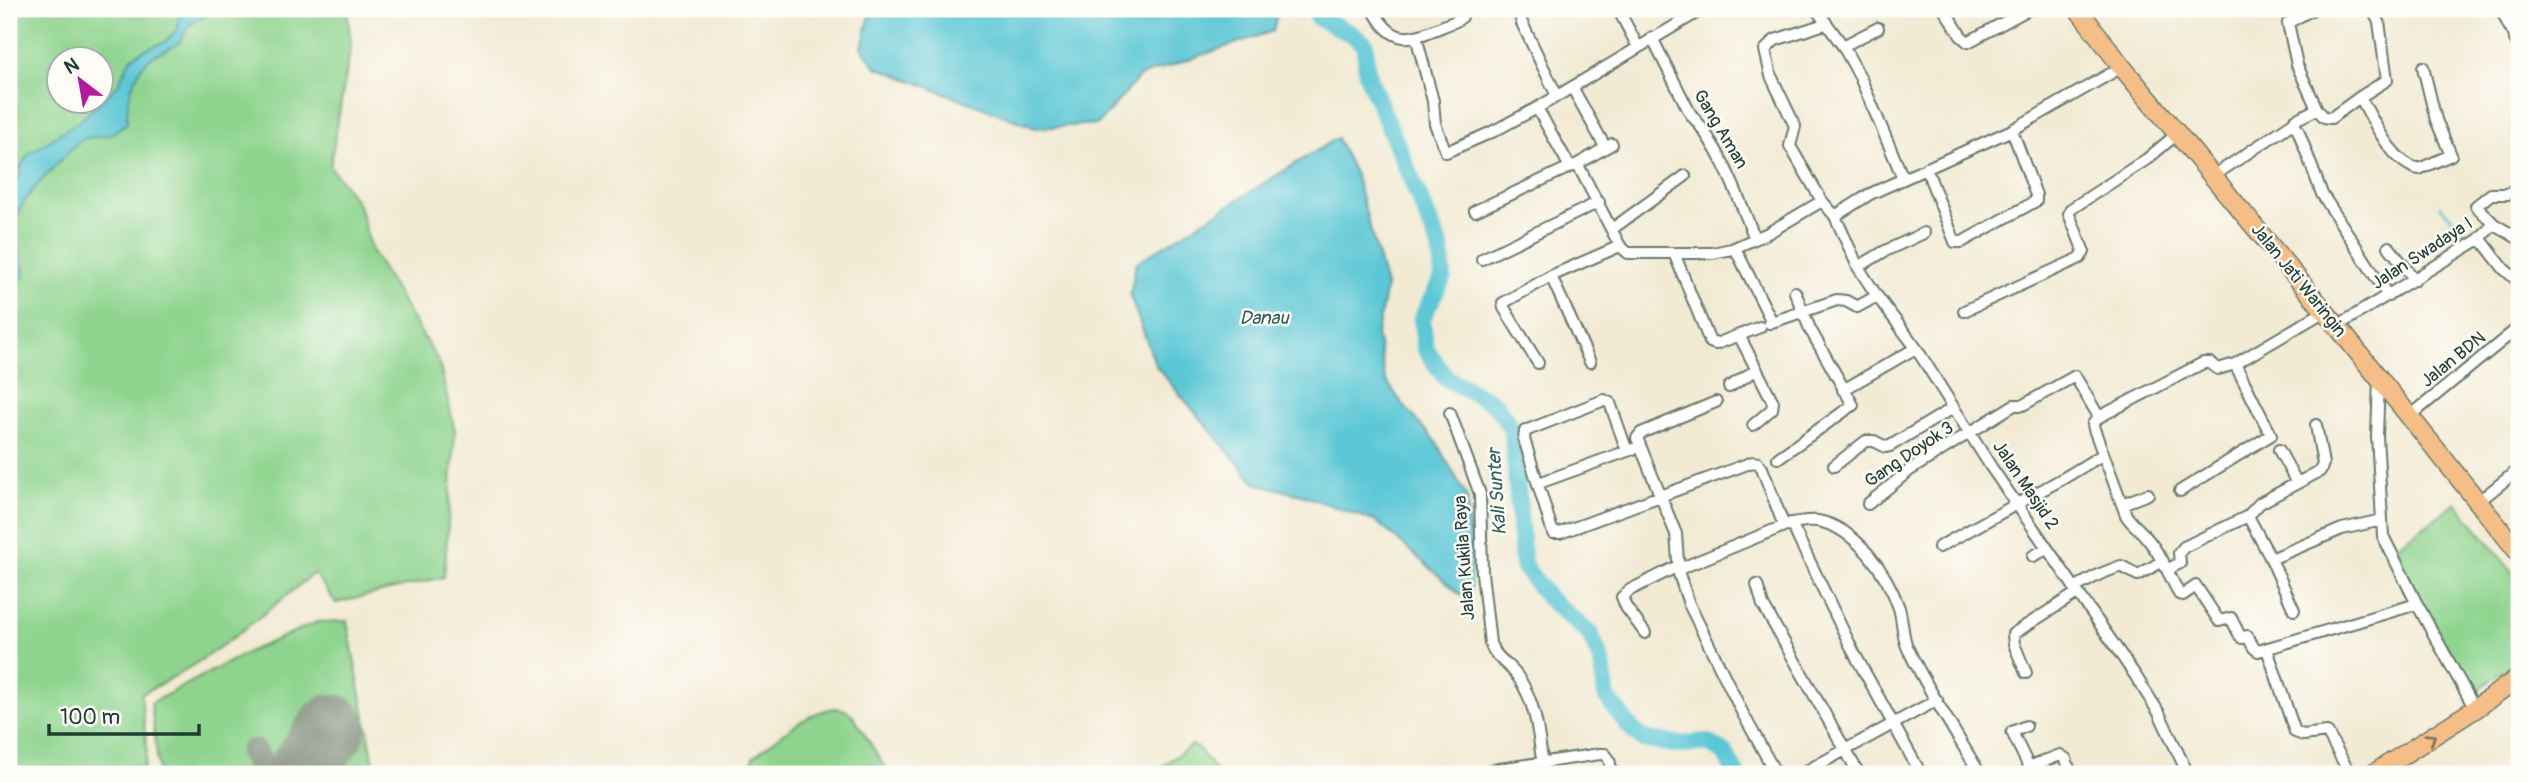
<svg xmlns="http://www.w3.org/2000/svg" width="2528" height="783" font-family="Pangolin,sans-serif">
  <rect width="100%" height="100%" fill="#fdfcf7"/>
  <filter id="ink" filterUnits="userSpaceOnUse"><feTurbulence type="fractalNoise" baseFrequency=".0143" numOctaves="2"/><feDisplacementMap in="SourceGraphic" scale="14" xChannelSelector="R" yChannelSelector="G"/><feConvolveMatrix kernelMatrix="1 2 1 2 8 2 1 2 1" color-interpolation-filters="sRGB"/></filter>
  <filter id="wash" filterUnits="userSpaceOnUse"><feTurbulence type="fractalNoise" baseFrequency=".00686" numOctaves="4" result="noise"/><feDisplacementMap in="SourceGraphic" scale="28" xChannelSelector="R" yChannelSelector="G"/><feGaussianBlur stdDeviation="1.57" result="paint"/><feColorMatrix in="noise" values="0 0 0 0 0 0 0 0 0 0 0 0 0 0 0 0 0 1.4 0 .05"/><feComposite in="paint" operator="in"/></filter>
  <g filter="url(#wash)">
    <rect width="100%" height="100%" fill="#f2ead3"/>
    <path fill="#8ed48e" stroke="#568861" stroke-width="2" fill-rule="evenodd" d="M9 9H347L351 45 330 166 359 205 371 250 439 363 455 431 444 577 336 603 314 573C259 618 205 664 141 694L147 751 143 774H9ZM60 60H102V102H60Z
      M2456 503 2519 579V659L2475 692 2398 564 2393 549Z
      M347 621 376 774H159L151 703 248 652 317 622Z
      M835 708 845 710 854 717 889 774H750L753 757C777 739 805 712 835 708Z
      M1192 745 1198 748 1218 774H1151Z"/>
    <path fill="#5cc7d6" stroke="#3e8285" stroke-width="2" d="M191 9H217C209 14 195 19 189 26 184 31 183 39 177 44 168 50 157 53 149 59 133 72 126 104 127 123L110 135 86 138 77 143C62 160 24 194 18 214 12 231 19 257 25 273L11 293 9 301V186L19 177 21 166 29 154 82 119 117 86 131 58 146 49 165 42 178 29C178 17 179 12 191 9Z
      M871 9H1278L1273 31 1140 76 1098 124 1036 128 876 67 862 48Z
      M1337 138 1356 177 1386 286 1377 334 1385 379 1404 406 1436 442 1467 497 1472 554 1470 603 1377 522 1305 496 1255 483 1156 366 1130 296 1136 263Z"/>
    <g fill="none" stroke-linecap="round" stroke-linejoin="round">
      <path stroke="#5cc7d6" stroke-width="2.5" d="M2440 206 2474 240"/>
      <path stroke="#5cc7d6" stroke-width="18" d="M1315 9 1319 18 1350 33 1365 44 1367 74 1440 247 1443 277 1422 318 1425 348 1446 378 1495 404 1513 431 1523 565 1548 598 1590 634 1602 663 1606 696 1627 724 1642 739 1682 745 1706 742 1725 753 1736 774"/>
      <path stroke="#889484" stroke-width="28" d="M253 753 265 774"/>
      <path stroke="#889484" stroke-width="68" d="M300 774 332 728"/>
    </g>
  </g>
  <g filter="url(#ink)">
    <g fill="none" stroke-linecap="round" stroke-linejoin="round">
      <g stroke="#697a6c" stroke-width="14">
        <path id="street" d="M1373 9C1396 54 1419 35 1456 21L1462 17 1463 9
          M1518 9 1522 23 1557 96
          M1618 9 1638 47
          M1816 9 1843 46 1860 77 1903 178
          M1944 9 1961 36 1968 42 2029 9
          M2372 9 2379 22 2387 80 2360 97C2373 119 2391 163 2419 169L2451 155 2436 120 2423 67
          M2501 9 2519 47
          M1825 24 1775 40 1765 50 1771 76 1795 126 1790 146 1822 201 1835 216 1858 267 1877 296 1916 348 1991 467 2135 675 2159 713 2188 774
          M1416 36 1433 101 1435 124 1446 152 1492 132 1537 108 1703 9
          M1652 38 1690 113C1721 148 1738 196 1755 239
          M1843 46 1878 28
          M1572 87 1603 143
          M1537 108 1570 167 1576 165 1579 167 1620 246 1628 253H1712L1732 249 1768 233 1822 201
          M2317 109 2324 117 2331 118 2360 97
          M2293 123 2295 120 2317 109 2297 65 2288 23 2313 9
          M1576 165 1612 144
          M1926 168 1955 242H1962L2036 201V195L2012 130
          M2213 176 2293 123 2298 130 2322 194 2388 296
          M1475 211 1570 167
          M1835 216 1870 194 2012 130 2122 67
          M2494 224 2519 239
          M1612 229 1685 176
          M2480 238 2504 269 2519 282
          M2389 247 2415 280
          M1735 248 1772 322
          M1674 253 1710 342 1716 344 1760 327
          M1482 259 1599 202
          M1858 267 1885 251 1924 233
          M1551 276 1590 362
          M1964 311 2080 258 2084 252 2069 214 2071 209 2147 159 2177 134
          M2325 311 2235 364 2218 369 2210 363H2203L2099 417 2093 424 2094 429 2126 515C2131 524 2139 528 2145 536 2160 553 2169 574 2179 594L2183 595 2196 586 2219 621 2231 618 2240 636 2242 638 2247 636 2254 648 2258 651 2417 604
          M1769 323 1837 300 1846 301 1857 307 1877 296
          M2337 326 2478 240 2494 224 2476 206 2491 194H2508L2519 186
          M1739 335 1773 402 1772 409 1753 425
          M1538 363 1504 308 1503 303 1551 276 1620 246
          M2379 379 2377 436 2383 536 2417 604 2475 709
          M1729 387 1756 370
          M1843 390 1916 348
          M1716 402 1641 433 1637 438 1676 534 1679 574 1689 604 1742 712 1776 774
          M1450 413 1480 494 1482 573 1490 643C1495 658 1510 665 1518 677 1538 705 1539 742 1544 774
          M2409 417 2519 327
          M2279 450 2297 483
          M1627 451 1610 403 1604 400 1525 431 1524 439 1553 533H1560L1753 462 1758 463 1762 468 1784 526
          M1778 458 1853 405 1810 329 1795 292
          M1834 466 1866 441H1874L1886 447 1890 446 1953 408
          M1539 483 1633 449
          M2180 491 2271 435 2235 364
          M2478 502 2519 469
          M1868 504 1910 470 2014 405H2023L2075 376 2099 417
          M2122 504 2148 494
          M2248 516 2271 559 2294 610
          M1791 523 1854 653 1921 774
          M1939 547 2064 478 2102 455
          M2033 556 2047 549
          M2271 559 2342 529 2382 520
          M1679 569 1791 523C1800 522 1809 520 1818 521 1856 528 1887 573 1899 608 1903 621 1902 637 1908 649 1929 692 1956 733 1980 774
          M2167 570 2180 563 2179 553 2184 547 2248 516 2260 503 2320 471 2323 464 2316 425
          M1757 585 1763 605 1859 774
          M2074 588 2100 574 2121 566 2138 575 2163 561
          M1645 633 1626 607 1622 597 1630 590 1678 566
          M2267 649 2295 732 2303 735 2327 732 2350 774
          M2026 673 2014 644 2013 634 2077 593
          M2026 726 2012 732 2029 767 2060 755 2066 759 2071 774
          M1486 774 1492 770 1600 754H1605L1609 759 1612 774
          M1801 774 1937 700"/>
      </g>
      <g stroke="#697a6c" stroke-width="21">
        <path id="primary" d="M2078 9 2122 67 2337 326 2519 553
          M2373 774 2475 709 2519 677"/>
      </g>
      <use href="#street" stroke="#fff" stroke-width="10"/>
      <use href="#primary" stroke="#f5be86" stroke-width="18"/>
    </g>
    <defs><path id="oneway-chevron" d="M-2-3.5L2.5 0L-2 3.5" fill="none" stroke-width="1.6" stroke-linecap="round" stroke-linejoin="round" transform="scale(1.75)"/></defs>
    <use stroke="#7f7759" href="#oneway-chevron" transform="translate(2431 738) rotate(-32)"/>
  </g>
  <g text-anchor="middle" stroke-width="5" stroke-linejoin="round" paint-order="stroke">
    <g font-size="18" fill="#1f3d34" stroke="#fdfcf7">
      <text transform="translate(1721 129) rotate(59)" y="6">Gang Aman</text>
      <text transform="translate(2422 253) rotate(-33)" y="6">Jalan Swadaya I</text>
      <text transform="translate(2299 280) rotate(51)" y="6">Jalan Jati Waringin</text>
      <text transform="translate(2453 359) rotate(-39)" y="6">Jalan BDN</text>
      <text transform="translate(1909 454) rotate(-34)" y="6">Gang Doyok 3</text>
      <text transform="translate(2026 485) rotate(56)" y="6">Jalan Masjid 2</text>
      <text transform="translate(1464 558) rotate(-94)" y="6">Jalan Kukila Raya</text>
    </g>
    <g font-size="19" font-style="italic" fill="#2e605c" stroke="#fdfcf7">
      <text x="1264" y="324">Danau</text>
      <text transform="translate(1496 492) rotate(-94)" y="7">Kali Sunter</text>
    </g>
  </g>
  <rect width="2528" height="783" fill="none" stroke="#fdfcf7" stroke-width="35"/>
  <g transform="translate(80 80) rotate(329)"><circle r="33" fill="#fdfcf7" stroke="#a4b0a9" stroke-width="2"/>
  <path d="M0-5L12 26L0 18L-12 26Z" fill="#b5179e"/>
  <text y="-10" font-size="19" font-weight="bold" text-anchor="middle" fill="#1f3d34">N</text>
  </g>
  <path d="M49 724v10h150v-10" fill="none" stroke="#1f3d34" stroke-width="3.5"/>
  <text x="60" y="724" font-size="21" fill="#1f3d34" stroke="#fdfcf7" stroke-width="5" paint-order="stroke">100 m</text>
</svg>
